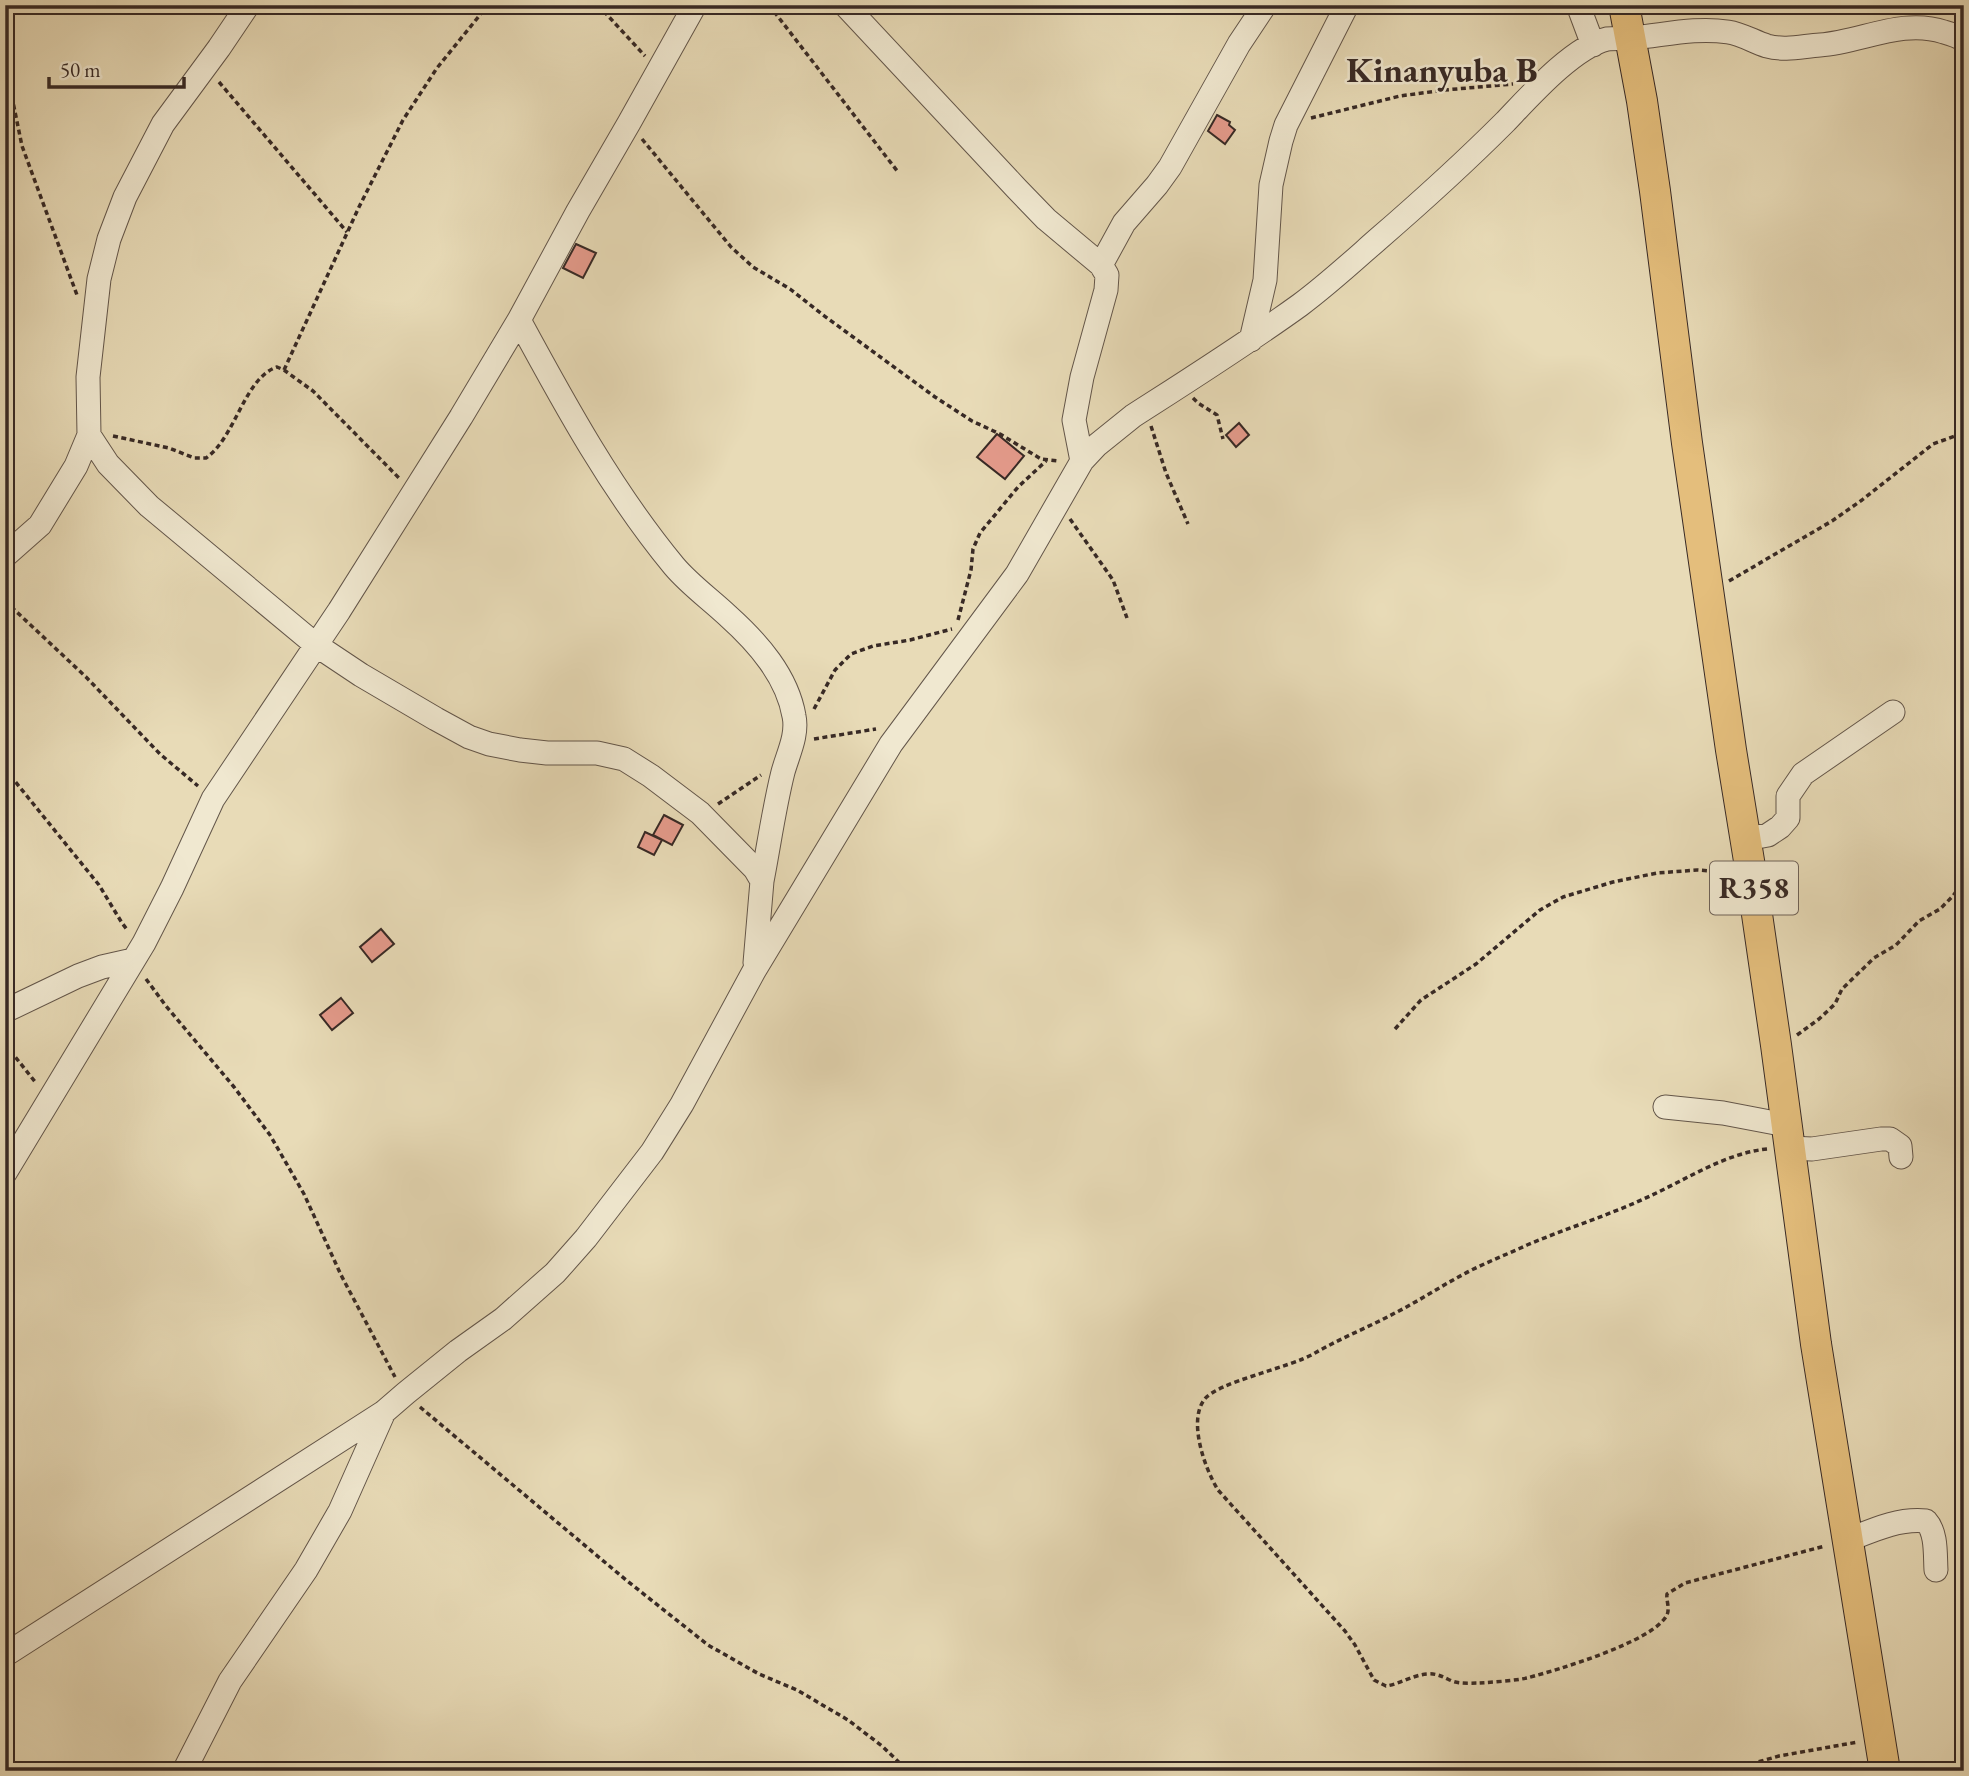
<svg xmlns="http://www.w3.org/2000/svg" width="1969" height="1776" font-family="'EB Garamond',serif">
  <rect width="100%" height="100%" fill="#e8dbb7"/>
  <filter id="stains"><feTurbulence type="fractalNoise" baseFrequency=".00286" numOctaves="4"/><feColorMatrix values="0 0 0 0 .2 0 0 0 0 .09 0 0 0 0 .02 0 0 0 .5 -.17"/></filter>
  <radialGradient id="worn" r=".72"><stop offset=".6" stop-color="#630" stop-opacity="0"/><stop offset="1" stop-color="#630" stop-opacity=".3"/></radialGradient>
  <path fill="#e59b8c" stroke="#372925" stroke-width="2" d="M1217 115 1230 122 1229 125 1235 130 1225 144 1208 131Z
    M576 244 596 253 583 278 563 268Z
    M1239 423 1249 435 1236 447 1226 435Z
    M997 434 1024 456 1005 479 977 457Z
    M664 815 683 825 672 845 653 835Z
    M645 832 662 840 654 855 638 847Z
    M381 929 394 944 372 962 360 947Z
    M341 998 353 1013 332 1030 320 1015Z"/>
  <g fill="none" stroke-linecap="round" stroke-linejoin="round">
    <g stroke="#63564a" stroke-width="25">
      <path id="minor" d="M248 5 219 48 163 124 125 197 109 239 99 279 88 377 89 435 108 464 149 506 316 645 361 675 436 719 469 737 489 744 520 750 547 753H597L624 759 651 776 700 813 755 869 762 881 755 963
        M845 5 1017 189 1046 219 1101 265 1107 275 1106 290 1082 377 1074 420 1082 461
        M1578 5 1593 45
        M1101 265 1124 223 1157 185 1170 167 1239 44 1265 5
        M519 320C565 405 612 491 674 566 690 585 710 599 728 616 758 643 787 676 794 716 798 735 788 754 783 772 774 808 769 845 762 881
        M1251 340 1265 280 1271 185 1281 141 1286 125 1347 5
        M5 556 40 525 76 466 89 435
        M1746 839 1768 835 1780 827 1788 818V796L1803 774 1893 712
        M5 1011 78 976 102 967 133 960
        M1665 1107 1723 1113 1786 1125
        M1790 1148 1812 1149 1881 1139H1890L1900 1146 1901 1157
        M5 1173 144 943 172 888 213 799 339 611 461 417 519 320 578 211 629 123 695 5
        M1848 1540C1873 1530 1899 1518 1926 1521 1937 1533 1935 1555 1936 1570
        M5 1655 384 1412 406 1393 458 1351 503 1319 555 1273 586 1238 652 1152 682 1104 754 971 891 744 1017 574 1082 461 1097 445 1133 416C1189 380 1246 344 1300 305 1327 285 1352 262 1377 240 1421 202 1464 163 1505 122 1529 97 1573 47 1607 39 1615 38 1625 39 1633 38 1665 35 1696 27 1728 32 1742 34 1754 42 1767 46 1785 51 1803 46 1820 45 1862 42 1902 18 1944 32 1951 34 1958 36 1964 40
        M184 1771 230 1681 306 1570 340 1511 384 1412"/>
    </g>
    <g stroke="#372925" stroke-width="32">
      <path id="major" d="M1624 5 1642 101 1655 191 1687 443 1731 750 1751 873 1776 1045 1816 1344 1885 1771"/>
    </g>
    <path stroke="#372925" stroke-width="3.5" stroke-dasharray="5 3.5" stroke-linecap="butt" d="M598 5 645 56
      M769 5 898 172
      M5 63 22 146 77 295
      M219 82 347 232
      M1311 118 1400 96 1445 90 1513 84
      M642 139 731 247 753 267 790 289 823 315 935 397 972 421 1000 434 1041 459 1058 461
      M284 370 359 207 403 120 437 68 488 5
      M1193 398 1198 403 1217 415 1223 439
      M1151 426 1166 473 1188 524
      M113 436 169 448 194 458H206C236 437 244 378 277 367L284 370 313 391 399 478
      M1070 519 1113 580 1127 618
      M1729 581 1832 521 1862 500 1933 444 1955 436 1964 435
      M5 601 86 677 160 754 198 786
      M958 620 971 570 973 549 980 533 1018 487 1046 461
      M814 709 835 670 851 654 873 646 910 640 952 629
      M814 739 876 729
      M5 769 99 885 122 923 128 931
      M718 804 761 775
      M146 979 166 1006 234 1087 270 1135 304 1194 341 1275 395 1377
      M1395 1029 1421 1000 1476 964 1540 910 1563 897 1613 882 1657 873 1697 870 1728 872
      M1797 1035 1819 1019 1835 1004 1842 989 1874 958 1896 945 1919 921 1940 909 1953 896 1964 880
      M5 1044 36 1083
      M1767 1149C1726 1153 1687 1179 1650 1196 1610 1215 1567 1228 1527 1245 1506 1255 1484 1263 1464 1274 1441 1286 1419 1301 1395 1313 1369 1327 1341 1338 1315 1353 1290 1368 1216 1382 1204 1400 1188 1422 1205 1469 1218 1490L1345 1631 1355 1645 1374 1680 1386 1686C1400 1684 1413 1675 1427 1674 1437 1673 1443 1677 1452 1681 1460 1684 1471 1683 1479 1683 1494 1682 1512 1681 1527 1678 1557 1670 1653 1642 1667 1615 1670 1608 1666 1600 1667 1594L1685 1583 1825 1546
      M420 1407 626 1580 708 1645 759 1674 797 1690 848 1720 882 1746 908 1771
      M1726 1771 1779 1756 1858 1742"/>
    <use href="#minor" stroke="#f0e8d0" stroke-width="23"/>
    <use href="#major" stroke="#e4be7c" stroke-width="30"/>
  </g>
  <g text-anchor="middle" stroke-width="5" stroke-linejoin="round" paint-order="stroke">
    <rect fill="#f0e8d0" stroke="#6e6258" stroke-width="2" x="1710" y="861.5" width="88" height="53" rx="5"/>
    <g font-size="30" font-weight="bold" fill="#372925">
      <text x="1754" y="898">R358</text>
    </g>
    <g font-size="35" font-weight="bold" fill="#372925" stroke="#f0e8d0">
      <text x="1442" y="82">Kinanyuba B</text>
    </g>
  </g>
  <rect width="1969" height="1776" fill="none" stroke="#e8dbb7" stroke-width="28"/>
  <rect x="7" y="7" width="1955" height="1762" fill="none" stroke="#372925" stroke-width="3.5"/>
  <rect x="14" y="14" width="1941" height="1748" fill="none" stroke="#372925" stroke-width="2"/>
  <path d="M49 77v10h135v-10" fill="none" stroke="#372925" stroke-width="3.5"/>
  <text x="60" y="77" font-size="21" fill="#372925" stroke="#f0e8d0" stroke-width="5" paint-order="stroke">50 m</text>
  <rect width="100%" height="100%" filter="url(#stains)"/>
  <rect width="100%" height="100%" fill="url(#worn)"/>
</svg>
